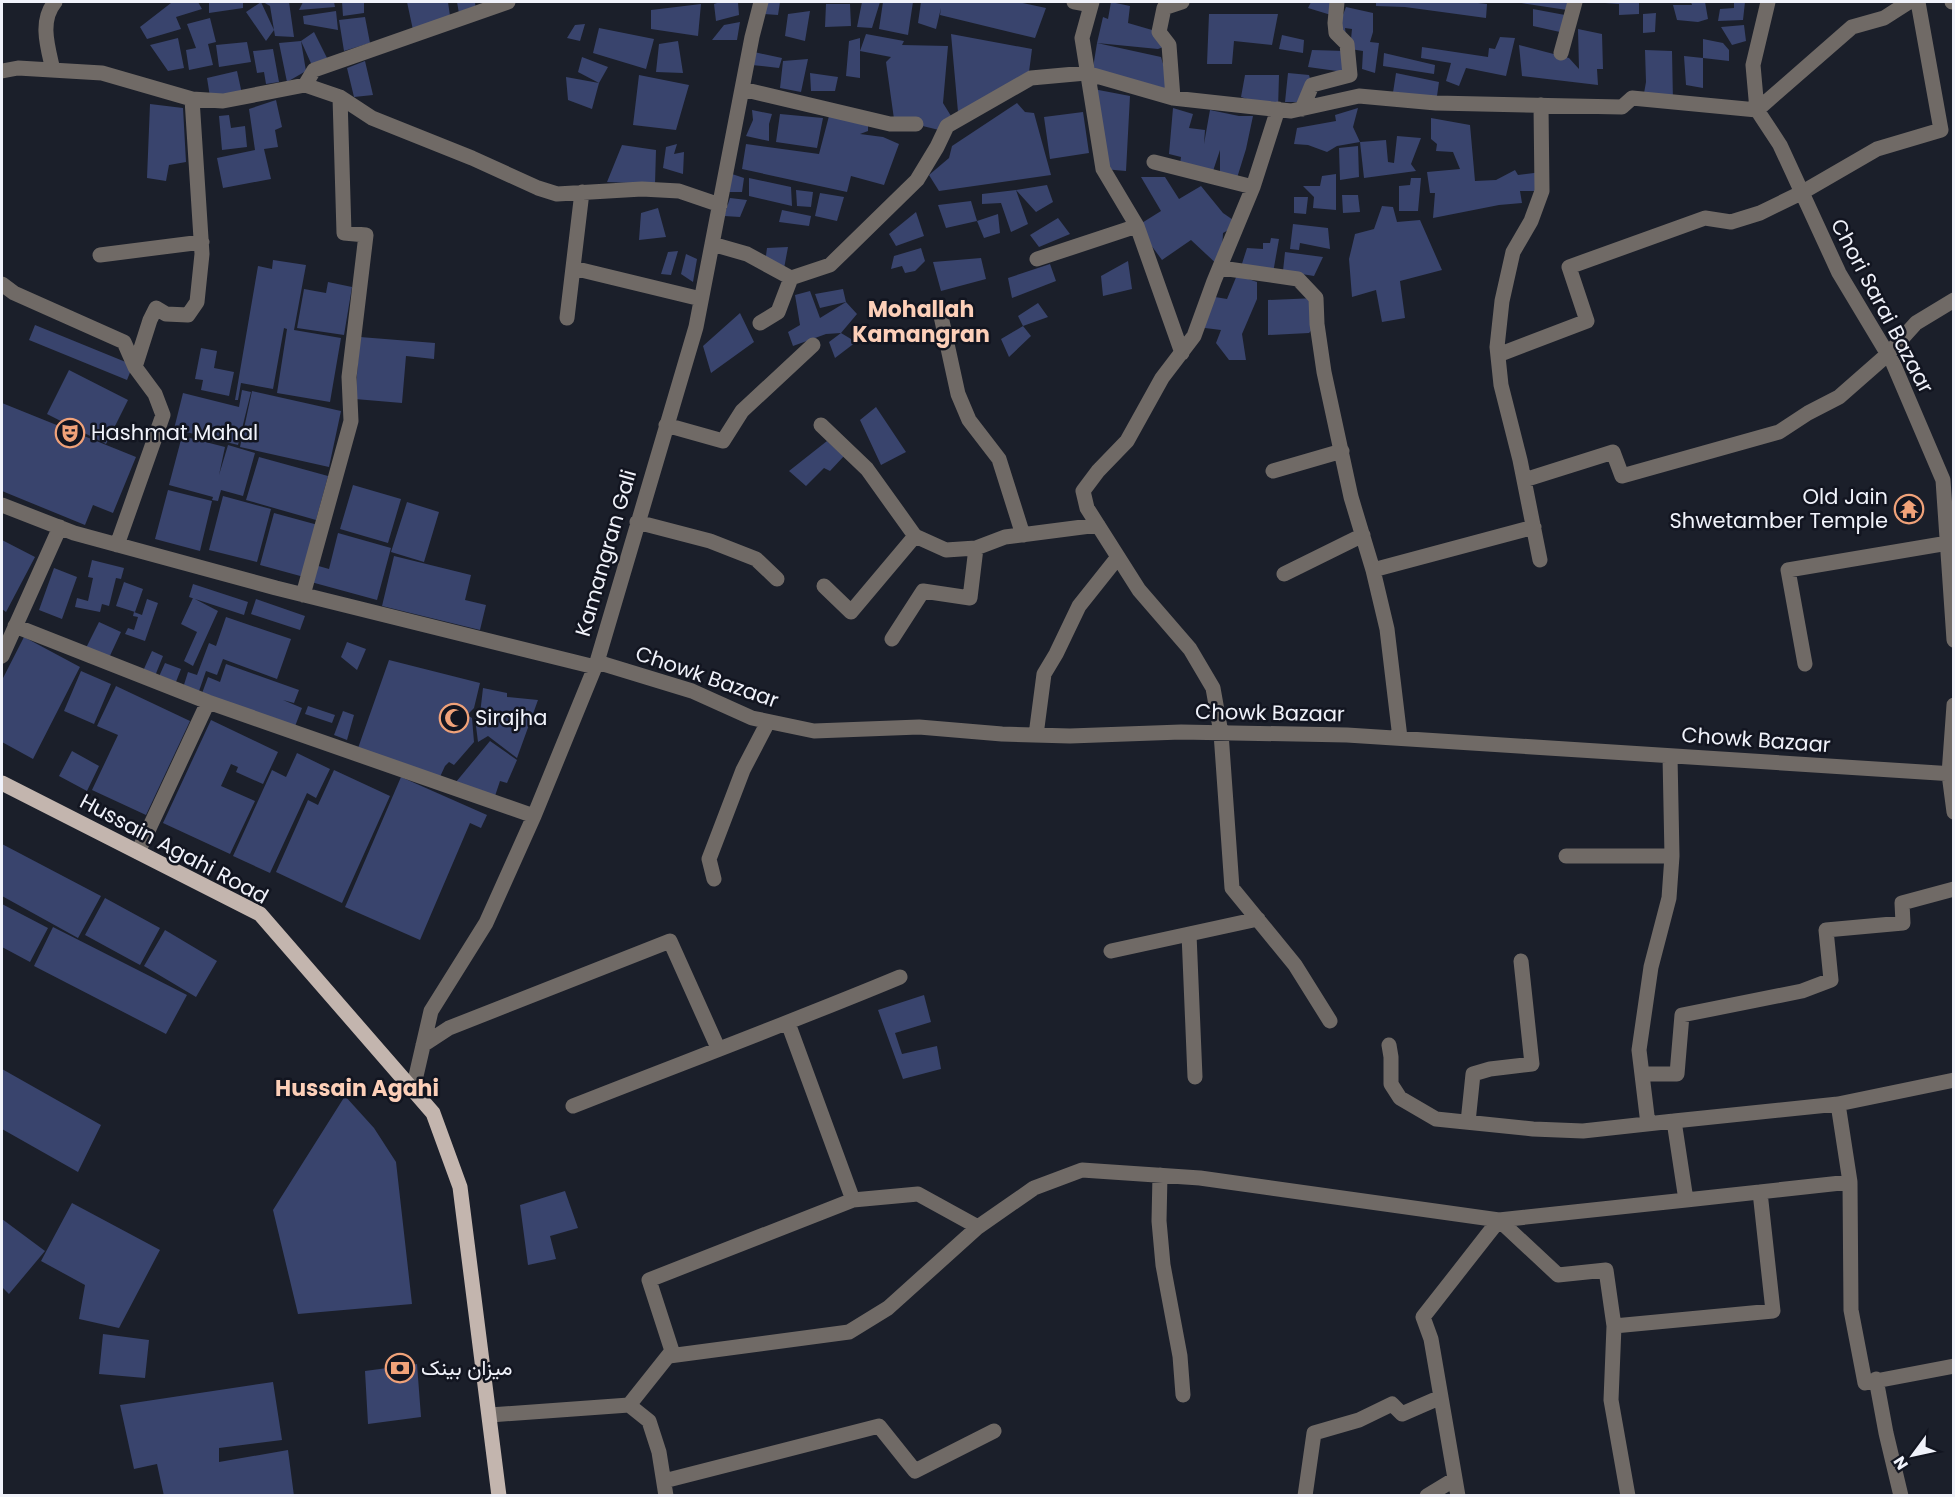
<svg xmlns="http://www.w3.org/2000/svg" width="1955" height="1497" font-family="Poppins,Vazirmatn,sans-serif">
  <rect width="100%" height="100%" fill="#1b1f2a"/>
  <path fill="#39446d" d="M171 2H198L202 9 176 17 181 29 147 39 140 27 171 3Z
    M209 2H243V8L209 13Z
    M261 2 274 30 266 41 246 12Z
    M263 2H289L294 37 275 36 270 6Z
    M303 2H334L335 7 299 10Z
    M342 2H364V13L343 16Z
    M407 2H448L450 16 413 30Z
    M457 2H475L476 13 460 19Z
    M720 2H738L739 15 716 21 714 4Z
    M767 2H780L778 15 764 14Z
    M862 2H880L872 28 857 27Z
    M883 2H913L908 35 879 29Z
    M921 2H1018L1046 8 1035 38 940 15 941 8 936 29 918 23Z
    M1111 2 1130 6 1128 23 1159 32 1169 45 1158 49 1097 43 1161 57 1173 98 1092 74 1097 43 1103 17 1108 19Z
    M1311 2H1332L1331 15 1308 8Z
    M1376 2H1469L1487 4 1486 18 1405 7 1376 6Z
    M1515 2H1568L1567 10Z
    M1605 2H1639V14L1619 15V4L1605 3Z
    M1691 2H1705L1708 19 1698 22 1677 20 1673 5H1692Z
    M1734 2H1745L1743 20 1718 21 1720 9 1734 8Z
    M701 4 698 36 651 29V10Z
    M826 4H850L851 26 825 27Z
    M1346 7 1373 13V32L1370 42 1379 43 1375 73 1362 69 1363 51 1350 49 1352 29 1345 28 1346 36 1336 33Z
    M1533 9 1565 15 1560 32 1533 26Z
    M336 11 338 30 304 24 303 16Z
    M810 11 805 41 785 36 788 14Z
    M1656 13 1655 32 1643 33V14Z
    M1209 14H1278L1272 45 1234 41 1232 64H1207Z
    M365 17 370 43 344 51 339 20Z
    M210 18 216 42 208 44 213 65 189 70 186 50 196 48 187 24Z
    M740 22 737 40H712L724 25Z
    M585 24 580 41 567 38 575 25Z
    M1744 25 1746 41 1732 45 1721 27Z
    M599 28 654 39 646 69 593 53Z
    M1578 29 1602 34 1603 69H1597L1598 85 1522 76 1519 45 1569 58 1579 69Z
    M314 32 328 60 314 70 301 41Z
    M866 34 904 41 902 45 948 46 943 103 951 116 939 130 894 119 886 62 891 57 860 51Z
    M951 34 1032 49 1029 72 958 112Z
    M1282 35 1304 40 1303 53 1279 49Z
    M1500 37 1515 38 1506 76 1466 68 1459 86 1446 81 1451 63 1421 58 1422 47 1488 57 1489 48 1495 49Z
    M178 38 184 68 168 71 150 45Z
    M860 38V78L846 76 849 41Z
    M1703 39 1723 43 1729 50V61L1703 58Z
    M301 41 306 71 287 82 279 43Z
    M678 41 683 73 656 72 659 44Z
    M247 42 251 62 219 67 216 45Z
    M273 49 279 82 266 84 264 72 257 73 253 51Z
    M1312 50 1345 51 1344 72 1308 67Z
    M1645 50 1672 51 1673 102 1643 99 1646 82Z
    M754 52 782 58 779 68 752 65Z
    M1384 53 1435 65 1434 74 1383 66Z
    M1684 56 1703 58V88L1686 85Z
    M582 57 608 67 599 83 592 109 568 100 566 77 599 83 578 72Z
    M808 59 801 92 780 88 783 61Z
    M365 61 373 95 354 97 347 68Z
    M237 71 242 94 210 97 207 78Z
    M810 73 838 77 835 91H811Z
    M1288 73 1309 75 1312 85 1305 102H1285Z
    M1396 73 1439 82 1436 103 1392 99Z
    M639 75 689 85 676 130 633 125Z
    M1245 75H1279L1278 109 1241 97Z
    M1088 88 1130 96 1126 171 1103 169Z
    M276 100 282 127 275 130 278 147 264 149 271 179 223 188 217 158 255 150 249 109Z
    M1017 103 1025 112 1034 113 1051 175 939 191 929 175 949 158 952 146Z
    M150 104 183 108 186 162 169 165 166 181 147 178Z
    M1173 108 1193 114 1189 128 1205 130 1204 144 1210 110 1239 116H1253L1246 149 1237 178 1220 173V150L1213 171 1180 164 1181 157 1169 154Z
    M1358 108 1353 127 1360 142 1337 146 1327 152 1308 145 1294 144 1297 128 1336 121 1335 115Z
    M752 110 772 114 769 124V141L746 136 753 120Z
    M1083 112 1089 153 1050 159 1044 117Z
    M780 114 823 118 817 148 776 142Z
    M229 115 231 128 245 126 247 147 222 150 219 116Z
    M829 116 868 124V131L860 134 883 137 899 144 884 185 851 176 847 192 742 169 746 144 819 154Z
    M1431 118 1470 125 1475 181 1496 180 1515 170 1518 175 1542 172V191H1520L1522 203 1499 205 1433 218 1435 193H1430L1427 172 1460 169 1453 152 1436 151 1437 144 1431 139Z
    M1397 136 1421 138 1411 164 1416 171 1364 178 1360 142 1386 140 1388 162 1394 163Z
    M677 144 674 154 684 152 683 174 663 168 666 147Z
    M622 145 656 150 655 184 607 182Z
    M1358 146 1359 177 1340 180 1339 148Z
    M732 174 744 178 742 192H729Z
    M1336 174V210L1313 208 1314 197 1303 186H1320L1322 176Z
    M1141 177H1165L1179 199 1201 186 1223 213 1239 224 1223 233 1221 268 1191 240 1162 260 1137 226 1161 211Z
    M749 178 791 187 792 206 749 196Z
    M1411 178H1421L1418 211H1399V186L1410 185Z
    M1047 185 1053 202 1036 212 1016 190Z
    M796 190 813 192 811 207 797 206Z
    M1016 190 1028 224 1011 232 1001 203 982 204V194Z
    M820 193 844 197 837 221 815 216Z
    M1342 195H1358L1360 212 1343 213Z
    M1294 197H1308L1306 214 1294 213Z
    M730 198 747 200 740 217 724 216Z
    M971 201 977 221 998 214 1000 233 984 238 977 221 946 228 938 205Z
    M1382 206 1393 207 1397 222 1420 220 1442 270 1400 281 1405 318 1382 322 1376 290 1352 297 1349 259 1355 234 1374 229Z
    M658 208 666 237 639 240 641 213Z
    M782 210 811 216 809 226 779 222Z
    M916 212 924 236 896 246 889 234Z
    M1058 218 1070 234 1039 247 1030 235Z
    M1293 224 1328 228 1330 249 1300 243 1299 250 1290 249Z
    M1271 238 1279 239 1273 273 1240 270 1247 248 1263 249V243H1270Z
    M788 247 783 274 765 263 767 248Z
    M921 248 925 261 915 271 905 273 902 266 891 269 894 256Z
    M678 251 671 275 661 274 668 252Z
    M1285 252 1323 257 1314 276 1283 271Z
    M686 254 697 259 693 282 681 274Z
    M981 258 986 279 941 291 933 262Z
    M273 260 306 265 294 330 341 338 330 402 277 393 287 329 284 328 273 389 241 383 238 400H235L258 266 272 269Z
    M1128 261 1132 289 1103 296 1101 276Z
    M1050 264 1056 281 1012 298 1008 278Z
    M1237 275 1257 282V299L1242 334 1246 360H1229L1216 343 1221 330 1197 327 1209 296 1227 299Z
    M328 282 352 287 344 335 297 328 304 289 326 293Z
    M843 289 846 302 857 314 841 333 826 334 793 346 788 332 800 325 795 295 810 291 820 318 846 302 820 308 815 294Z
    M1316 298 1317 324 1309 333 1268 335V300Z
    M1038 303 1048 317 1023 326 1018 316Z
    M740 313 754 342 711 373 703 346Z
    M35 325 133 365 127 380 29 340Z
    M1023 326 1031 336 1009 357 1001 339Z
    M841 333 856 342 835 358 829 342Z
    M360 337 435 343 434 359 406 356 402 403 355 399Z
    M201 348 217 351 214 368 234 372 229 396 201 390 203 380 195 379Z
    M69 370 128 400 106 444 47 414Z
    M242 390 251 392 238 445 174 429 183 393 239 407Z
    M252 391 341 411 329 467 240 447Z
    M2 403 136 457 113 513 93 505 85 525 2 491Z
    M876 407 906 452 881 465 860 420Z
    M182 436 225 447 219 475 228 445 255 453 243 496 221 490 218 501 212 500 213 497 169 485Z
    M827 441 844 456 830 471 824 468 806 486 789 471Z
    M259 457 328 476 316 520 246 500Z
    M353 485 401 499 388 543 340 529Z
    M168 490 212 501 200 551 155 539Z
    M223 496 271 509 257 562 209 550Z
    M407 502 439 512 424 562 391 552Z
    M274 513 318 525 304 577 260 565Z
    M338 533 391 548 377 600 311 582 315 565 329 569Z
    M2 540 35 557 6 612 2 609Z
    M394 556 471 575 465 600 486 605 480 630 382 606Z
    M92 560 124 568 121 579 116 578 109 606 102 604 100 612 75 607 77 598 88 601 93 578 88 577Z
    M54 568 77 577 62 619 39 610Z
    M124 582 143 589 135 612 116 606Z
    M193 584 248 602 244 615 189 597Z
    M193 598 218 611 193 666 184 661 197 632 181 624Z
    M147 599 158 603 145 641 125 634 128 628 134 630 138 617 133 616 134 612 142 615Z
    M256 599 305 616 300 630 251 614Z
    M226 617 291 639 277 679 223 659 217 675 206 671 198 694 183 688 188 672 197 675 209 643 216 646Z
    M99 622 121 632 108 660 85 650Z
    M24 637 80 667 33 759 2 742V680Z
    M347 642 366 649 357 670 341 657Z
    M152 651 163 656 155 676 143 671Z
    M389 660 480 683 474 708 467 715 472 718 474 742 454 765 449 762 445 766 439 779 357 751Z
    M165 663 181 669 174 687 157 681Z
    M226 664 299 690 294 703 283 700 302 708 294 729 201 696 208 677 220 682Z
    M81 671 111 684 94 724 64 711Z
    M116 686 190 721 146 815 92 790 118 735 97 726Z
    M483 688 507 693V697L538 700 517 758 488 736 478 742 475 718 480 714Z
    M308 706 335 715 332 723 305 714Z
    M343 711 354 715 347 740 334 735Z
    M211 720 278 752 263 784 236 772 238 767 231 764 221 786 255 801 230 854 163 823Z
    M490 741 517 760 507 783 500 781 495 796 456 782Z
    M72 751 99 766 87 791 59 776Z
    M297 753 330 769 316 798 307 793 270 873 233 856 272 770 286 777Z
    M334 770 390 796 342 903 276 872 308 800 318 805Z
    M401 777 487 815 481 828 470 823 420 940 345 907Z
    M2 844 101 896 78 938 2 896Z
    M105 898 160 928 140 965 85 935Z
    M2 904 48 928 30 962 2 947Z
    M53 927 187 995 166 1034 34 966Z
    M165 930 217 961 196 997 144 966Z
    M924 995 931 1022 895 1033 902 1054 937 1046 941 1069 903 1079 878 1010Z
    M2 1069 101 1125 78 1172 2 1129Z
    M345 1096 374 1128 396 1162 412 1304 298 1314 273 1210Z
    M565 1191 578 1228 550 1236 556 1259 528 1265 520 1205Z
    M72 1203 160 1250 119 1328 79 1319 85 1285 41 1261Z
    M2 1219 45 1251 9 1294 2 1287Z
    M103 1334 149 1340 145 1378 99 1374Z
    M417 1364 421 1417 368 1424 365 1371Z
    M273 1382 282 1440 219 1448V1462L288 1450 294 1496H164L157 1464 134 1469 120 1405Z"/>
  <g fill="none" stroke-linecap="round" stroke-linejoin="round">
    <path stroke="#706a66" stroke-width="15" d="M1074 2 1090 5
      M1092 2 1082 38 1103 169 1137 226 1182 353
      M1768 2 1753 65 1757 110 1780 145 1839 273 1893 363 1943 480 1954 640
      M1952 2H1954
      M1561 53 1575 2
      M53 70C48 48 39 21 55 2
      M2 71 18 68 102 73 192 99 223 101 305 85 340 97 372 118 472 158 538 188 557 194 642 189 679 191 720 205
      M305 85 314 70 508 2
      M742 89 890 124H916
      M1173 98 1169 45 1159 32 1164 8 1182 2
      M1278 109 1253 187 1214 281 1194 336 1162 378 1127 441 1098 471 1083 491 1087 508 1139 590 1190 649 1213 688 1221 733 1232 888 1295 965 1330 1021
      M1302 109 1312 85 1350 75 1347 44 1336 33 1335 23 1337 2
      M1154 162 1253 187
      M712 244 747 254 791 278 830 265 917 180 937 147 947 126 1031 78 1086 73 1173 98 1291 111 1359 96 1436 103 1622 107 1632 98 1757 110 1852 27 1884 18 1909 2
      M100 255 202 242
      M1037 259 1137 226
      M573 268 701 299
      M1221 268 1298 279 1316 298 1317 324 1324 372 1351 497 1373 570
      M2 284 14 293 124 342 135 367 155 394 163 415 117 545
      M939 307 958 394 969 420 999 459 1023 535
      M567 318 582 192
      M760 323 778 312 791 278
      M1498 355 1587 321 1569 267 1705 218 1731 222 1760 213 1801 193 1877 149 1941 130 1918 2
      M135 367 150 320 156 308 166 314 188 315 197 302 202 254 192 99
      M666 425 723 441 742 411 813 345
      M821 425 867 469 915 536 946 550 976 548
      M1273 471 1342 451
      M1524 480 1613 452 1622 476 1779 432 1808 413 1839 397 1888 354 1916 323 1954 300
      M2 505 74 533 276 588 595 667
      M637 522 710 541 756 559 777 579
      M1540 560 1520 460 1501 385 1497 347 1502 301 1513 252 1531 221 1542 191 1541 105
      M1284 574 1363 535
      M824 586 851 612 915 536
      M303 595 351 421 349 377 366 235 344 233 340 97
      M15 626 208 702 534 816
      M892 639 923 591 970 598 976 548 1005 537 1098 525
      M2 656 60 527
      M597 662 692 691 752 718 814 731 919 727 1002 734 1070 736 1181 732 1347 735 1954 774
      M1805 664 1788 570 1948 543
      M1954 705 1949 774 1954 812
      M1036 735 1044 674 1056 654 1079 606 1118 557
      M1400 738 1387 629 1373 570 1534 527
      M138 852 208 702
      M1566 856H1672
      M714 879 709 859 743 770 768 722
      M1189 934 1195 1077
      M1111 951 1258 919
      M788 1023 853 1200
      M423 1045 449 1028 670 941 718 1048
      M1389 1045 1391 1057V1084L1400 1098 1436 1119 1533 1129 1583 1131 1674 1121
      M1642 1074H1677L1682 1015 1802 991 1831 980 1826 930 1903 923 1902 903 1954 889
      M413 1089 431 1011 486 923 534 816 597 662 696 327 752 37 761 2
      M573 1106C682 1063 792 1022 900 977
      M1468 1122 1473 1074 1490 1069 1532 1064 1521 961
      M1648 1124 1639 1050 1651 967 1669 898 1672 856 1670 756
      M1160 1175 1159 1221 1163 1265 1180 1356 1183 1395
      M1850 1182 1851 1310 1865 1383 1954 1366
      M1686 1200 1850 1182 1838 1104
      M1614 1326 1611 1400 1628 1496
      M669 1356 849 1332 888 1308 978 1227
      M1876 1379 1886 1433 1901 1496
      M629 1405 672 1351 649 1280 853 1200 918 1194 978 1227 1034 1188 1082 1170 1200 1178 1499 1220 1686 1200 1674 1121 1838 1104 1954 1080
      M490 1415 629 1405 649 1421 659 1452 666 1496
      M664 1481 879 1426 915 1471 994 1431
      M1305 1496 1314 1433 1359 1420 1392 1404 1402 1414 1441 1397
      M1427 1496 1455 1479
      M1458 1496 1431 1339 1423 1317 1499 1220 1558 1275 1606 1270 1614 1326 1773 1311 1760 1192"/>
    <path stroke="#c3b5ae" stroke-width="15" d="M2 783 260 914 433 1113 460 1187 499 1496"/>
  </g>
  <defs>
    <g id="theatre-ring" transform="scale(1.5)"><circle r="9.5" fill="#121520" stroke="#f0a279" stroke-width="1.5"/><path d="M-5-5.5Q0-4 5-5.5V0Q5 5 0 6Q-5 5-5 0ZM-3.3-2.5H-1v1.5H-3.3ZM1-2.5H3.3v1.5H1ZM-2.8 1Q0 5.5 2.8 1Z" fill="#f0a279"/></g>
    <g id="temple-ring" transform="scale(1.5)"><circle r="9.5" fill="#121520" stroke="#f0a279" stroke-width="1.5"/><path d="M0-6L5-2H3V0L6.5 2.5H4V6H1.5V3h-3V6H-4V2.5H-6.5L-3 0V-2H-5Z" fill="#f0a279"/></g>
    <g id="mosque-ring" transform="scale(1.5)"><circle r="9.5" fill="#121520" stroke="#f0a279" stroke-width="1.5"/><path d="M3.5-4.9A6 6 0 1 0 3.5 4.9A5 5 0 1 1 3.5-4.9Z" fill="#f0a279"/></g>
    <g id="bank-ring" transform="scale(1.5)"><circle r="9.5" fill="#121520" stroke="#f0a279" stroke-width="1.5"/><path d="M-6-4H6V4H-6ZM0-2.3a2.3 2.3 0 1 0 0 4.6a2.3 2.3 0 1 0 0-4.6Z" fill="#f0a279"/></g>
  </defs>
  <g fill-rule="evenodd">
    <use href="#theatre-ring" x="70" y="433"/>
    <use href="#temple-ring" x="1909" y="509"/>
    <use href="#mosque-ring" x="454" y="718"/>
    <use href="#bank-ring" x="400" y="1368"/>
  </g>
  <g text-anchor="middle" stroke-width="5" stroke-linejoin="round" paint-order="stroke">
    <g font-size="21" fill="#f0f2fa" stroke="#121520">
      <text transform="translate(1882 306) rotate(62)" y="7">Chori Sarai Bazaar</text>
      <text transform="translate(606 553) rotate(-74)" y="7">Kamangran Gali</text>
      <text transform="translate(707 677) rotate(19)" y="7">Chowk Bazaar</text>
      <text transform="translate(1270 713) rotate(1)" y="7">Chowk Bazaar</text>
      <text transform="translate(1756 740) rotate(4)" y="7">Chowk Bazaar</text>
      <text transform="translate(174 849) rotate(28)" y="7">Hussain Agahi Road</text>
    </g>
    <g font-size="21" fill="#f0f2fa" stroke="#121520" text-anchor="start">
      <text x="91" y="440">Hashmat Mahal</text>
      <text x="1888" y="504" text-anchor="end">Old Jain<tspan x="1888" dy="24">Shwetamber Temple</tspan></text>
      <text x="475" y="725">Sirajha</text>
      <text x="421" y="1375">میزان بینک</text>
    </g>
    <g font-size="22" font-weight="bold" fill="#fccfb8" stroke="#121520">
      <text x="921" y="317">Mohallah<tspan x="921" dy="25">Kamangran</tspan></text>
      <text x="357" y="1096">Hussain Agahi</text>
    </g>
  </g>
  <rect width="1955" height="1497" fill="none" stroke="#f0f2fa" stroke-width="6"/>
  <g transform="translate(1913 1455) rotate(237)" stroke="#121520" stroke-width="4.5" paint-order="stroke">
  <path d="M0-4.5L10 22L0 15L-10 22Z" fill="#f0f2fa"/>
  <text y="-9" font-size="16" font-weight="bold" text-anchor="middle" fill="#f0f2fa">N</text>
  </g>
</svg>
